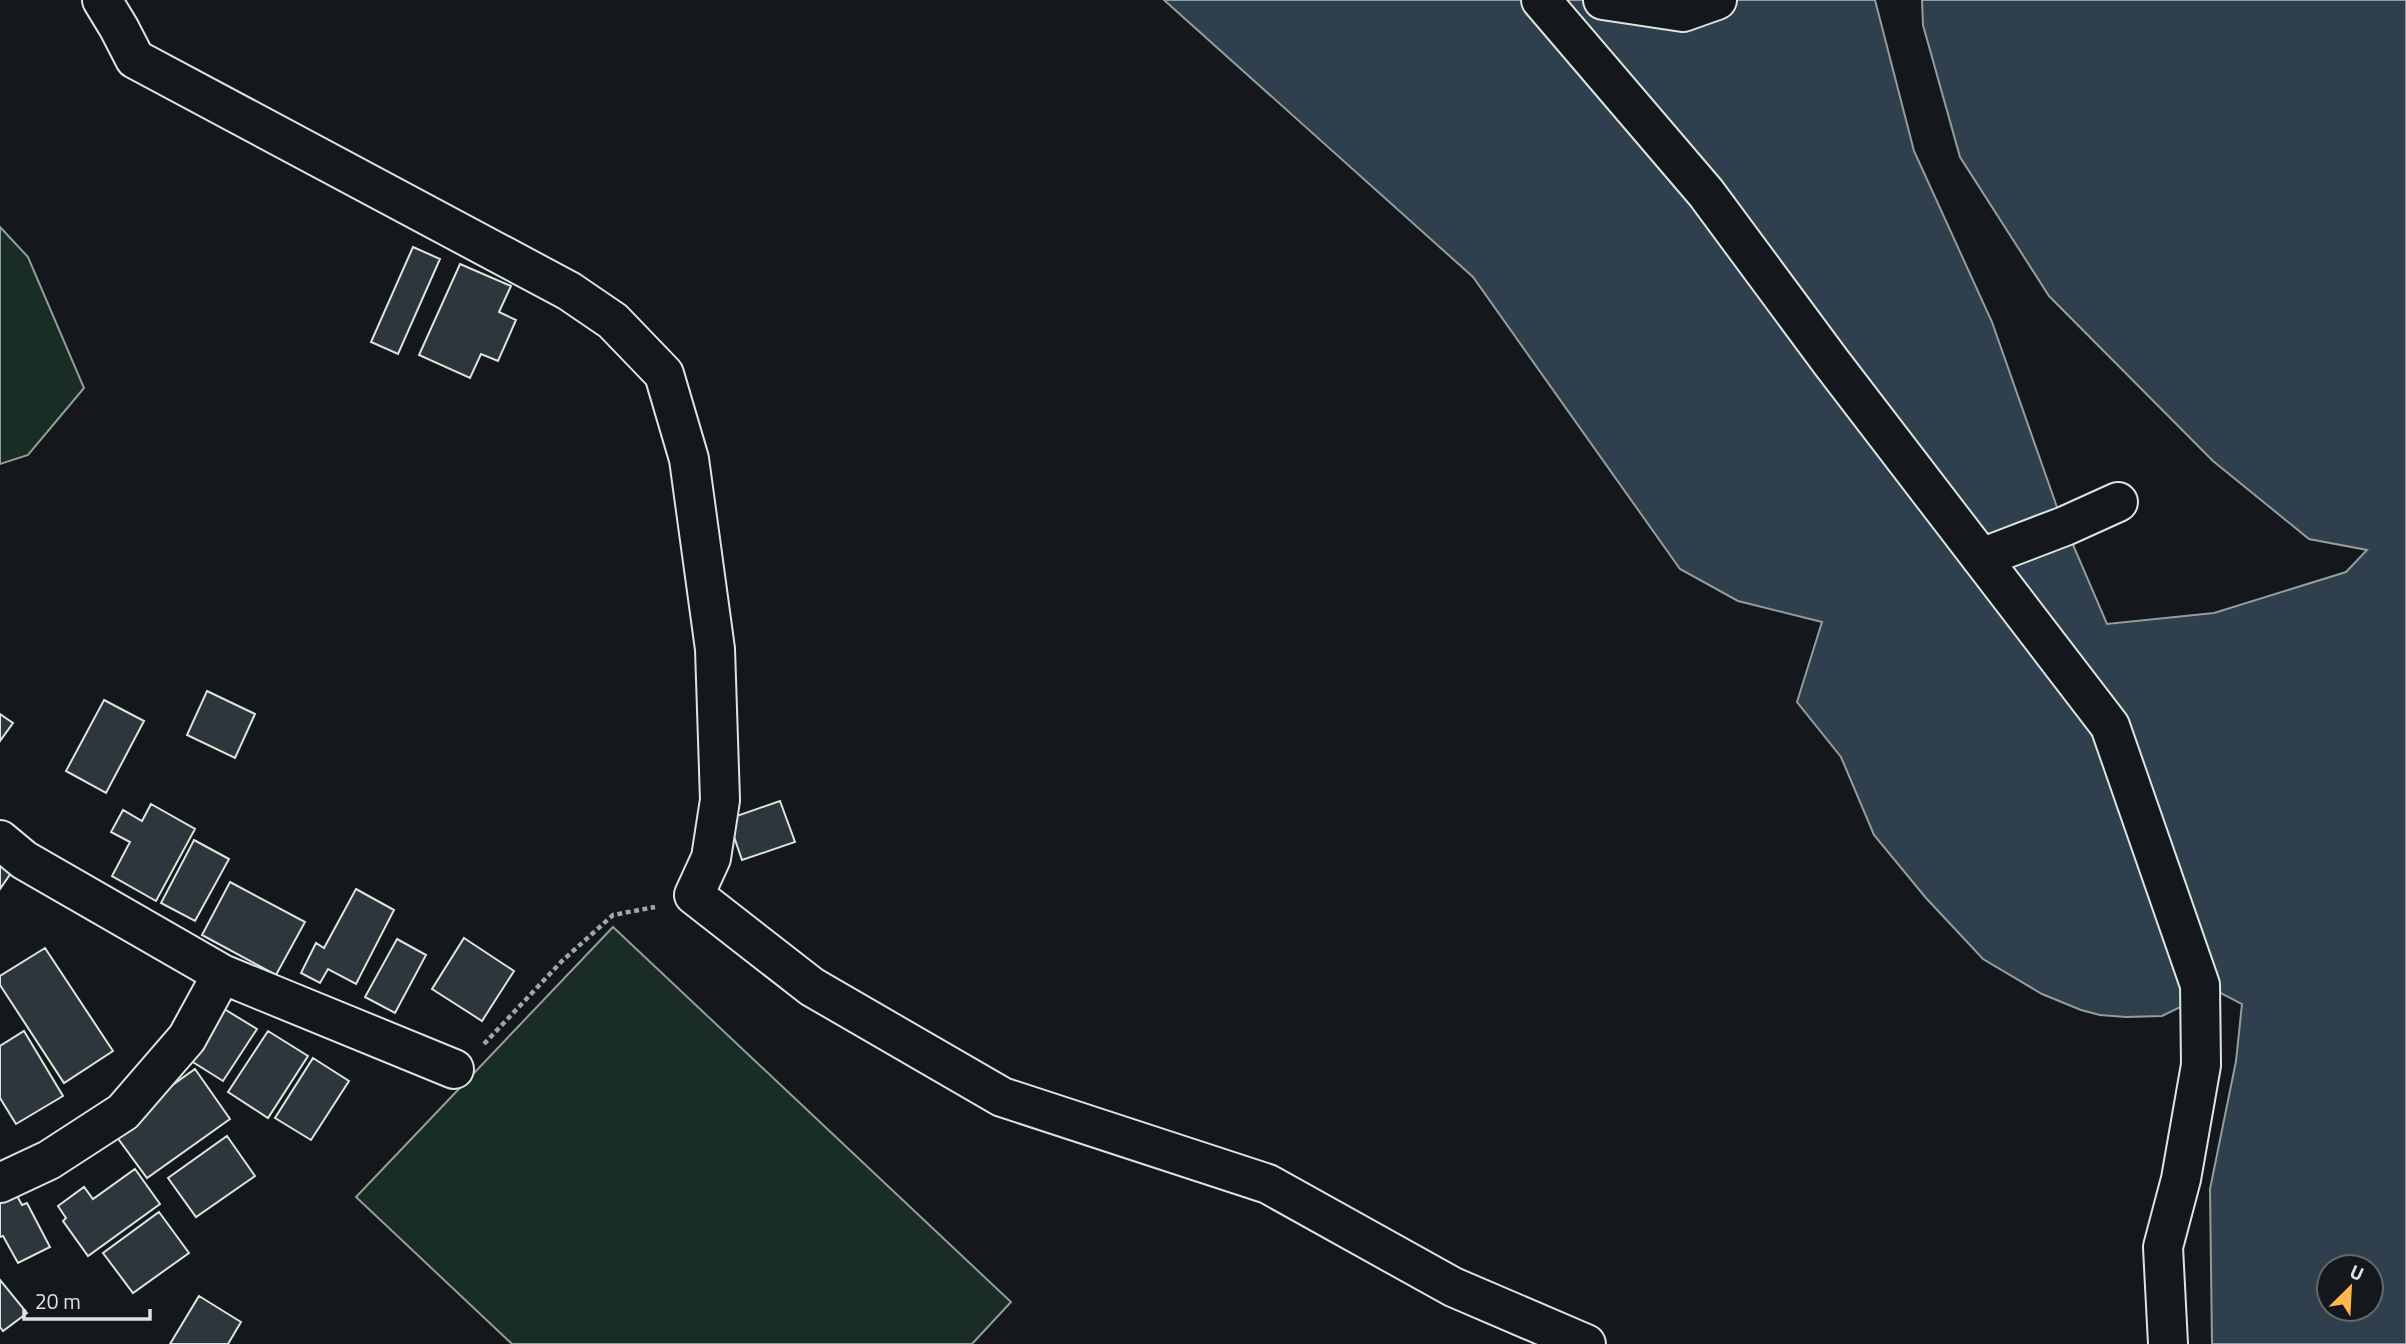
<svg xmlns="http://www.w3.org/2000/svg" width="2406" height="1344" font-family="'Titillium Web',sans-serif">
  <rect width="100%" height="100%" fill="#14181c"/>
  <path fill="#1a2d24" stroke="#939e99" stroke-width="2" d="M0 227 28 257 84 388 28 455 0 464Z
    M613 927 1011 1302 972 1344H512L356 1197Z"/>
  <path fill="#2f3f4d" stroke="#939e99" stroke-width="2" fill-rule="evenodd" d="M1164 0H1875L1914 151 1992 322 2058 510 2107 624 2214 613 2346 572 2367 550 2309 539 2213 461 2049 296 1960 157 1923 25 1922 0H2406V1344H2212L2210 1189 2236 1061 2242 1004 2215 990 2162 1016 2126 1017 2100 1015 2081 1010 2042 994 1983 959 1926 898 1874 835 1841 757 1797 702 1822 622 1738 601 1680 569 1473 277ZM2329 1267H2371V1309H2329Z"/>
  <path fill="#2c363c" stroke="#d8e6dc" stroke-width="2" d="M413 247 440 259 398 354 371 342Z
    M460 264 511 286 499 312 516 320 498 361 481 354 470 378 419 355Z
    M207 691 255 714 235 758 187 735Z
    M104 700 144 721 106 793 66 771Z
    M0 714 13 723 0 741Z
    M780 801 795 842 742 860 728 819Z
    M151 804 195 829 156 901 112 876 130 842 111 832 123 810 142 821Z
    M194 840 229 859 195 921 161 903Z
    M0 846 20 860 0 889Z
    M230 882 305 922 276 975 202 935Z
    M356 889 394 910 356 984 328 969 320 983 301 973 316 943 324 948Z
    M464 938 514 971 482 1021 432 989Z
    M397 939 426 955 395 1013 365 997Z
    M45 948 113 1051 64 1083 0 985V976Z
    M221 1007 257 1029 223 1081 188 1059Z
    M24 1031 63 1096 16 1124 0 1098V1046Z
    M268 1031 308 1056 268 1118 228 1092Z
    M313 1058 349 1081 311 1140 275 1118Z
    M195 1069 230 1119 147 1178 111 1129Z
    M227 1136 255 1176 196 1217 168 1178Z
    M135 1169 160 1204 88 1256 63 1221 66 1218 58 1206 84 1187 93 1199Z
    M16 1194 22 1205 27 1203 50 1247 18 1263 3 1236 0 1237V1202Z
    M159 1212 189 1253 133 1293 103 1253Z
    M0 1280 27 1313 3 1331 0 1327Z
    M199 1296 241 1322 228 1344H170Z"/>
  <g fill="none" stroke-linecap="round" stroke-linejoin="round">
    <g stroke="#d8e6dc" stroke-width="42">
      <path id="minor" d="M102 0 119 28 135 59 569 291 613 321 664 374 689 459 715 649 720 800 711 858 694 895 812 987 1002 1097 1268 1184 1453 1287 1586 1344
        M1541 0 1706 193 1831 362 2110 726 2200 985 2201 1065 2181 1179 2163 1247 2168 1344
        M1603 0 1683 12 1717 0
        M1981 558 2065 526 2118 502
        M0 840 24 860 222 974 454 1069
        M0 1183 49 1160 123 1112 187 1038 222 974"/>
    </g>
    <path stroke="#9da8a2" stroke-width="4.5" stroke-dasharray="5 3.5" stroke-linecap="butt" d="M484 1044 562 961 613 915 655 907"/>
    <use href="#minor" stroke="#14181c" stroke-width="38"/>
  </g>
  <g transform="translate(2350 1288) rotate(24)"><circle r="33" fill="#14181c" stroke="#626a69" stroke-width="2"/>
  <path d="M0-5L12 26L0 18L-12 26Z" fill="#ffb74d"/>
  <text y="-10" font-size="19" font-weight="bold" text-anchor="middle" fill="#d8e6dc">U</text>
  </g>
  <path d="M24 1309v10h126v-10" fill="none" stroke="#d8e6dc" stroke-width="3.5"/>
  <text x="35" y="1309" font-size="21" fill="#d8e6dc" stroke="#14181c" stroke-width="5" paint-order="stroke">20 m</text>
</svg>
